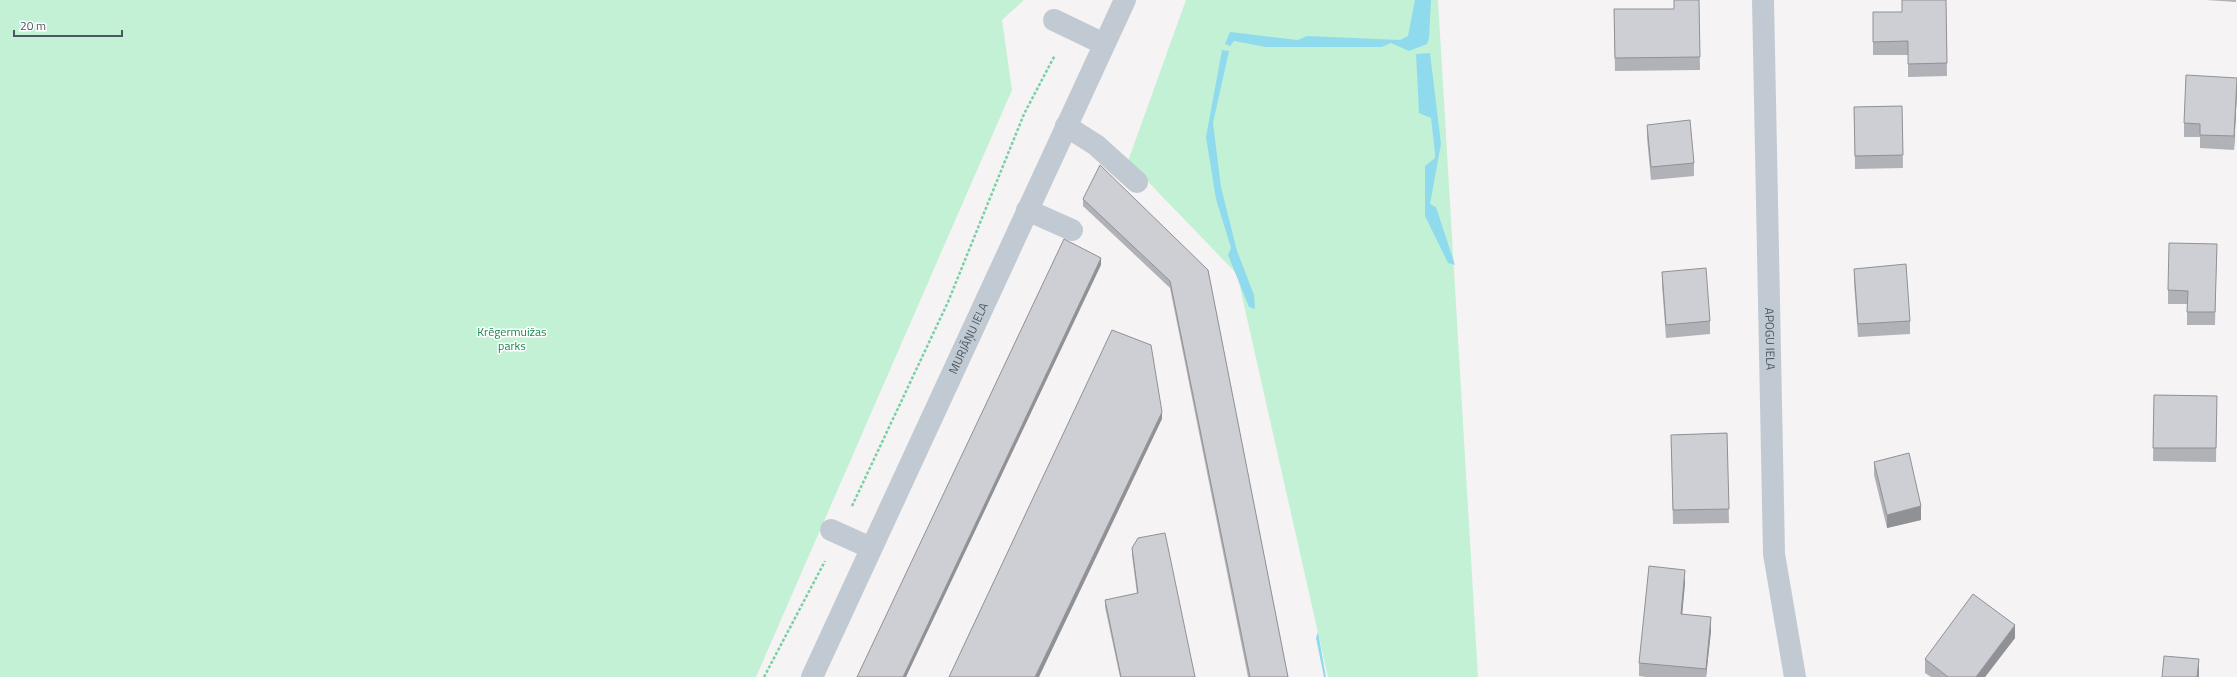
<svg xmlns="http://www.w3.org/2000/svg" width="2237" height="677" font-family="'Titillium Web',sans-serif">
  <rect width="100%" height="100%" fill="#f5f3f3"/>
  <path fill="#c3f1d5" d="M0 0H1024L1002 20 1012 90 756 677H0Z
    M1186 0H1438L1478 677H1328L1237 274 1128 161Z"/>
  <path fill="#90daee" d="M1415 0H1431L1429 38 1427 44 1409 51 1391 43 1382 47H1266L1234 41 1230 46 1225 44 1230 32 1298 40 1307 36 1400 40 1408 36Z
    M1222 50 1229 51 1213 123 1221 187 1237 251 1254 295 1255 309 1249 307 1228 255 1231 248 1216 199 1206 137Z
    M1430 53 1441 144 1430 204 1436 207 1455 265 1448 263 1425 216V166L1435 158V153L1431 118 1419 113 1416 54Z
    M1318 632 1326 677H1324L1316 638Z"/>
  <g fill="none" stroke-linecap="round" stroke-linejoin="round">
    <path stroke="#7ad0a6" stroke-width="2.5" stroke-dasharray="3 2" stroke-linecap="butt" d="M852 506 948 302 1024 114 1055 55
      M764 677 825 561"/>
    <g stroke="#c1cad2" stroke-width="22">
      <path id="s1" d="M1763 0 1774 554 1795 677"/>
      <path d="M1054 20 1104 44"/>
      <path d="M1066 126 1096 145 1137 182"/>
      <path d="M1027 210 1072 230"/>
      <path d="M831 530 871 548"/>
      <path id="s2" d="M812 677 1125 0"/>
    </g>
  </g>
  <path fill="#b0b2b7" d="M1699 0 1700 70 1615 71 1614 23 1674 9Z
    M1946 0 1947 76 1908 77V55H1873V12H1902Z
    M2206 0H2236V2Z
    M2237 91 2234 150 2200 148V137H2184V123Z
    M1902 106 1903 168 1855 169 1854 107Z
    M1647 125 1694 163V176L1651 180 1647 138Z
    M1083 199 1208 270 1288 677H1248L1170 288 1083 206Z
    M2217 244 2215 325H2187V304H2168V290Z
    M1854 269 1910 321V334L1858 337 1854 282Z
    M1662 272 1710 321V334L1666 338 1662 285Z
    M2154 395 2217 396 2216 462 2153 461Z
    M1727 433 1729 523 1673 524 1671 435Z
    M1874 462 1921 520 1887 528 1874 475Z
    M1132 548 1195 677H1120L1105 607V600L1137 594 1132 555Z
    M1685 583 1682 614 1711 631 1706 677H1646L1639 676V663Z
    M2015 638 1985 677H1931L1925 673V659Z"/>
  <path fill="#909195" d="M2237 78V91L2234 150V136Z
    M1101 258V265L906 677H903Z
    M1162 412V419L1039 677H1035Z
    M1921 506V520L1887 528V515Z
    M1685 570V583L1681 628V614Z
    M1711 617V631L1706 677V669Z
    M2015 625V638L1985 677H1976Z
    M2199 659V677H2197Z"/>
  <path fill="#cdcfd5" stroke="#909195" d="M1674 0H1699L1700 57 1615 58 1614 9H1674Z
    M1902 0H1946L1947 63 1908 64V41L1873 42V12H1902Z
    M2186 75 2237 78 2234 136 2200 135V124L2184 123Z
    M1902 106 1903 155 1855 156 1854 107Z
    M1690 120 1694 163 1651 167 1647 125Z
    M1100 165 1208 270 1288 677H1250L1170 281 1083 199Z
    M1064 239 1101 258 903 677H857Z
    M2169 243 2217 244 2215 312H2187L2188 291 2168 290Z
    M1906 264 1910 321 1858 324 1854 269Z
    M1706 268 1710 321 1666 325 1662 272Z
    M1112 330 1151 345 1162 412 1035 677H949Z
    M2154 395 2217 396 2216 448H2153Z
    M1727 433 1729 509 1673 510 1671 435Z
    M1909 453 1921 506 1887 515 1874 462Z
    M1165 533 1195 677H1121L1105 600 1138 593 1132 548 1138 538Z
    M1649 566 1685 570 1681 614 1711 617 1706 669 1639 663Z
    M1973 594 2015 625 1976 677H1948L1925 659Z
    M2164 656 2199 659 2197 677H2162Z"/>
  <g text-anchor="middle" stroke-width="3" stroke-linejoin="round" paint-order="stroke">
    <g font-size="12" fill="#17864f" stroke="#fff">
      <text x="512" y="336">Krēgermuižas<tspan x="512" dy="14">parks</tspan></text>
    </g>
    <g font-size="12" fill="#4a5661" stroke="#fff">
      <text dy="4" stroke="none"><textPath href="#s2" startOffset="373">MURJĀŅU IELA</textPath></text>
      <text dy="4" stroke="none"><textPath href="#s1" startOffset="339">APOGU IELA</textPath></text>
    </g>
  </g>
  <path d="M14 30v6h108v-6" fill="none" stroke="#4a5661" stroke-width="2"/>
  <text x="20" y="30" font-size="12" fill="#4a5661" stroke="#ffffff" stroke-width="3" paint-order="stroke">20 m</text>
</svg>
